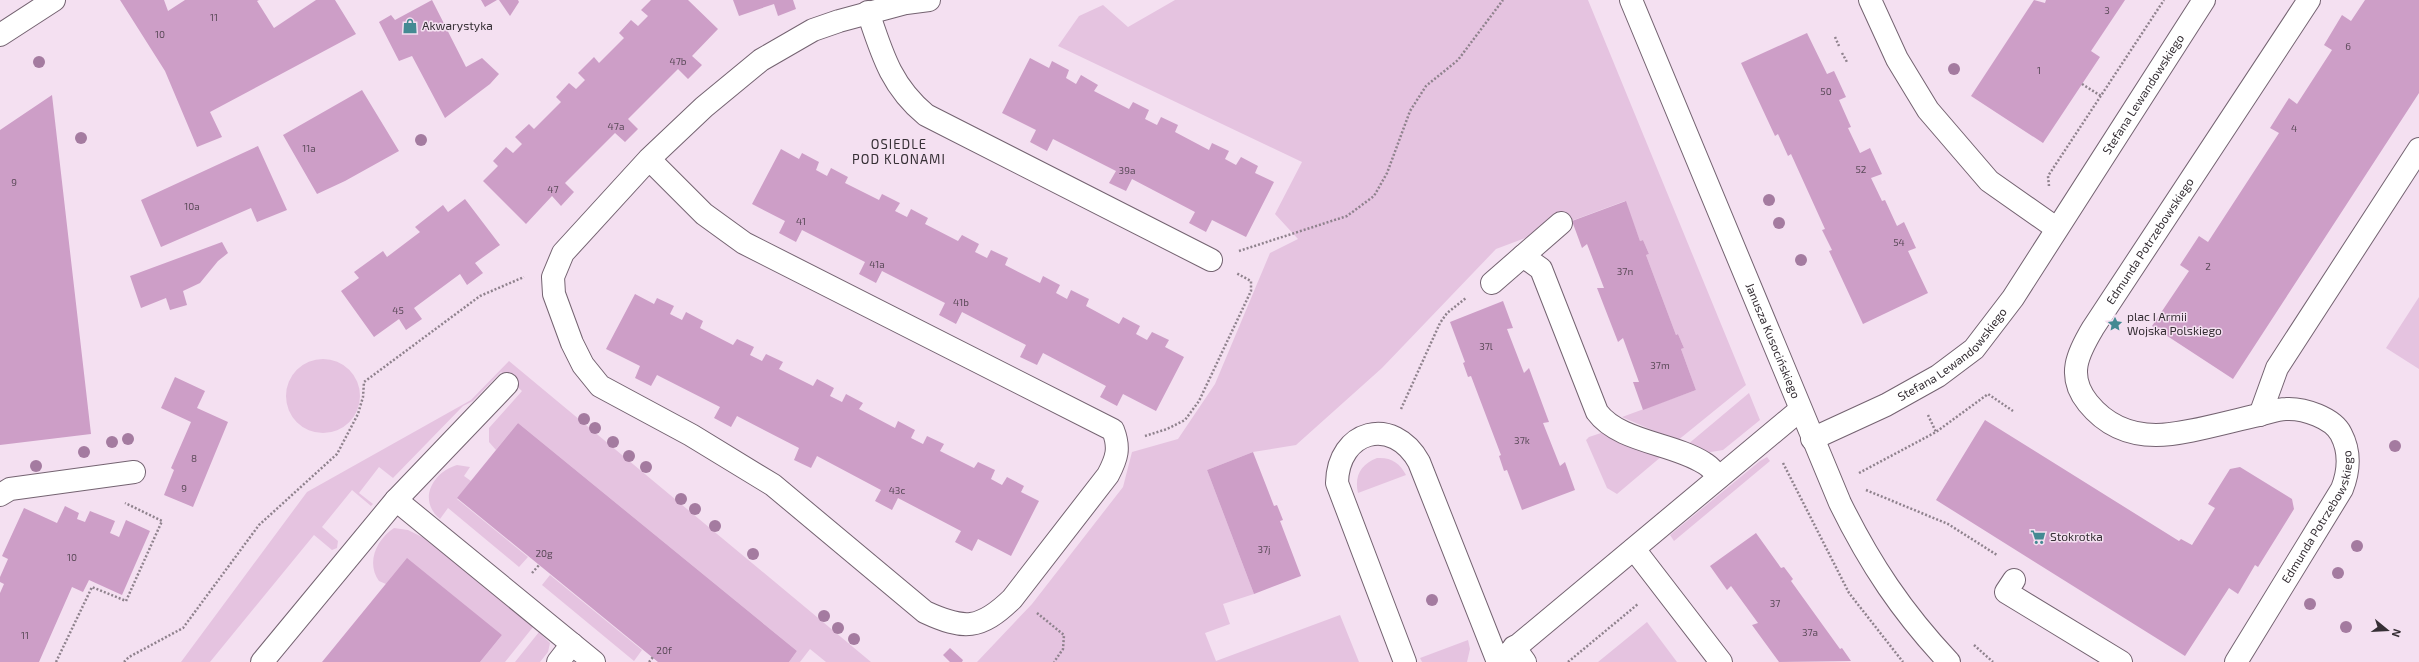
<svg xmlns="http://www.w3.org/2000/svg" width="2419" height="662" font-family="'Exo 2',sans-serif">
  <rect width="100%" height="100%" fill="#f4e0f1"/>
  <path fill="#e5c3e0" d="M1175 0H1588L1746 385 1677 441 1622 417 1696 390 1681 349 1684 348 1678 334 1676 335 1646 255 1649 254 1643 240 1640 241 1625 201 1496 249 1382 368 1296 445 1253 452 1207 470 1254 594 1223 604 1230 624 1205 633 1216 661 1340 615 1359 662H977L1032 604 1123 487 1132 452 1178 439 1215 384 1270 253 1298 239 1275 214 1302 162 1058 46 1079 16 1103 5 1128 27Z
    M2419 297V369L2386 348Z
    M286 396a37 37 0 1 1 74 0a37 37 0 1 1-74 0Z
    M509 361 871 662H826L810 649 800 662H789L797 651 518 423 496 450 489 442V428L522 391 501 372 473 401 463 406 393 478 379 467 359 493 373 504 371 506 352 490 322 527 338 541 337 548 332 550 314 535 210 662H181L307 492 471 400Z
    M1749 393 1760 420 1723 450 1705 453 1687 445Z
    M1604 432 1662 456 1617 494 1607 488 1586 440 1589 437Z
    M1767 457 1770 461 1674 541 1670 535 1760 461Z
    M1377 458C1391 457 1400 463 1406 475L1358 493C1354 476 1361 464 1377 458Z
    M457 465 470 467 464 476 471 481 457 499 528 557 519 567 448 508 440 519C417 500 433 472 457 465Z
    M394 528 408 530 424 538 533 627 505 662H480L502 635 379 581C366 563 376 540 394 528Z
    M550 575 642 650 634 661 542 585Z
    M1647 622 1677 662H1598Z
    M539 632 550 643 548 652 540 662H515Z
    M1468 640 1470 649 1467 662H1422L1420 658Z"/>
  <path fill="#cd9ec7" d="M120 0H164L168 11 185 0H259L257 1 274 28 316 0H335L356 34 210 112 222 137 197 147 165 71Z
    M432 0 466 67 482 58 499 74 490 84 445 118 412 56 399 61 379 22 391 15 395 20Z
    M481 0H497L485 7Z
    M499 0H518L519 2 510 16Z
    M651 0H688L718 29 692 56 702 65 688 79 678 69 628 119 638 129 625 142 615 133 565 183 574 192 561 206 552 196 526 224 483 181 498 166 493 161 506 147 513 153 522 144 515 137 529 124 534 129 561 102 556 97 569 83 576 89 585 80 578 73 594 57 599 63 624 38 619 33 631 20 638 26 648 16 641 10Z
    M733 0H793L796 9 778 16 774 4 739 16Z
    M2034 0 2045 3 2046 0H2125L2091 51 2100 57 2043 143 1971 96Z
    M2365 0H2419V93L2233 379 2152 326 2189 271 2180 265 2199 236 2208 242 2279 133 2270 128 2289 98 2297 104 2332 50 2324 45 2342 15 2351 21Z
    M1807 33 1827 74 1834 71 1846 97 1839 100 1851 127 1848 128 1860 153 1870 148 1882 174 1871 178 1882 201 1885 200 1897 226 1904 222 1916 248 1908 251 1928 293 1863 324 1829 251 1832 250 1822 230 1825 229 1791 154 1788 156 1778 134 1775 136 1741 63Z
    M1030 58 1049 68 1052 61 1069 70 1066 78 1076 84 1081 75 1098 85 1094 91 1129 109 1133 102 1149 110 1145 119 1157 125 1161 117 1178 125 1175 132 1209 150 1212 143 1229 151 1225 159 1236 165 1241 157 1258 166 1255 173 1274 182 1246 237 1212 220 1206 232 1189 223 1195 212 1132 179 1126 191 1109 183 1116 171 1053 139 1047 151 1030 142 1036 130 1002 113Z
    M362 90 399 151 345 181 317 194 283 135Z
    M52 95 91 434 0 445V130Z
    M258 146 287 210 257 222 251 208 161 247 141 200Z
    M781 149 799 159 802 153 819 162 816 170 827 176 831 168 848 177 845 183 879 200 882 194 900 203 895 211 907 217 911 209 928 218 925 224 958 241 962 235 979 244 975 252 987 258 991 250 1008 258 1005 265 1040 283 1043 276 1060 285 1056 293 1067 299 1071 290 1089 299 1086 306 1119 324 1123 317 1140 326 1136 334 1147 340 1152 332 1169 340 1165 347 1184 357 1156 411 1123 394 1117 406 1100 397 1106 386 1043 353 1037 365 1020 357 1026 345 962 312 956 324 939 315 945 303 882 271 876 283 859 274 865 262 802 230 796 242 779 233 785 221 752 204Z
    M465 199 500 245 475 263 483 273 467 285 460 274 414 308 422 319 406 330 399 319 374 337 341 291 359 278 354 272 383 251 387 257 420 232 415 227 443 205 448 212Z
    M1626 201 1640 241 1643 240 1649 254 1646 255 1676 335 1678 334 1684 348 1681 349 1696 390 1643 410 1633 382H1639L1623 338 1618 342 1597 288H1604L1587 244 1582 248 1572 221Z
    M222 242 228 253 218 261 200 283 183 291 187 305 170 310 166 298 141 308 130 276Z
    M635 294 654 304 657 298 674 306 670 314 682 320 686 312 703 321 700 328 733 345 737 339 754 347 750 355 762 361 766 354 783 362 779 369 813 386 817 379 834 388 830 396 842 402 846 394 863 403 859 409 895 428 898 421 915 430 911 438 923 444 927 436 944 444 940 451 974 468 978 462 995 470 991 479 1002 485 1007 477 1024 486 1021 492 1039 501 1011 556 978 539 972 551 955 542 961 531 898 498 892 510 875 501 881 490 817 456 811 468 794 460 799 448 737 416 731 427 714 418 720 407 657 375 651 386 635 378 640 366 606 349Z
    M1503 301 1513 328 1507 329 1524 373 1529 368 1549 422 1543 423 1560 466 1565 462 1575 490 1522 510 1507 470 1504 471 1499 456 1501 455 1471 376 1468 377 1463 363 1465 362 1450 322Z
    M175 377 205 391 197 408 228 422 193 507 164 495 174 470 171 468 191 422 161 408Z
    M1985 420 2179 541 2181 539 2192 545 2215 508 2208 504 2230 469 2240 467 2292 499 2294 509 2258 567 2255 565 2238 594 2229 588 2185 656 1936 500Z
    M518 423 797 651 789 662H658L457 498Z
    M1253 452 1274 506 1277 505 1283 520 1280 521 1301 576 1254 594 1207 470Z
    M65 506 79 513 77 519 85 522 90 511 115 521 110 533 119 537 126 520 150 531 122 595 89 580 83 592 72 587 39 662H0V593L4 584 0 582V577L8 559 2 556 24 508 57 523Z
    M1756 533 1781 568 1784 567 1793 579 1791 581 1840 649 1842 648 1851 661 1779 662 1752 625 1758 623 1731 586 1727 590 1710 566Z
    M407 558 502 635 480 662H322Z
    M950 648 963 660 962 662H950L943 655Z"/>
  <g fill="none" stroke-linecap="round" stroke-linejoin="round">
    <g stroke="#746371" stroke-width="24">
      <g id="street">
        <path id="s1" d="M1631 0 1840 503C1870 564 1902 612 1949 662"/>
        <path d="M1870 0 1897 59 1928 110 1989 181 2056 228"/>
        <path d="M868 12C882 54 891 86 926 115L1211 260"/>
        <path d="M649 159 704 214 744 243 1113 430C1120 448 1117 458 1108 475L1012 599C980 630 964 630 925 612L773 485 691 435 600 386 583 365 572 343 554 294 553 277 563 253 649 159 704 107 761 60 813 30 839 21 906 3 929 0"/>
        <path d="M1523 256 1541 269 1597 412C1619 442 1673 443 1704 463 1710 466 1714 472 1719 477"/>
        <path d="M1492 283 1561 223"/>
        <path d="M2260 415 2277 368 2419 149"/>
        <path id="s2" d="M1812 439 1886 405 1938 376 1974 349 2013 298 2204 0"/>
        <path d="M0 495 10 489 134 472"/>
        <path d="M396 500 594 662"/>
        <path d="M1634 549 1721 662"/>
        <path d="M2014 580 2006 592 2121 662"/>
        <path d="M1514 647 1525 662"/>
        <path d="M262 662 396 500 507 384"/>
        <path d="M558 662 572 644"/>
        <path d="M1405 662 1337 483C1338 430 1393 415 1419 462L1498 662"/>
        <path d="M1498 662 1800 410"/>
        <path id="s3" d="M2236 662 2342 489C2349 471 2351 453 2341 434 2333 418 2304 408 2286 409 2277 409 2268 413 2259 415 2230 421 2184 435 2156 435 2128 435 2105 424 2088 403 2066 376 2078 353 2093 328L2309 0"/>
      </g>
    </g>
    <g stroke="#746371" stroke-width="24">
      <path id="secondary" d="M0 35 54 0"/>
    </g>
    <path stroke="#8f828d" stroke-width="2.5" stroke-dasharray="2 2" stroke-linecap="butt" d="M1835 37 1839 46
      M1842 53 1847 62
      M2082 84 2101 96
      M2049 186 2048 176 2164 0
      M1239 251 1347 216 1374 196 1387 173 1410 111 1426 86 1458 60 1503 0
      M1401 409 1440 323 1447 313 1466 298
      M1928 415 1936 432
      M1145 436 1167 429 1185 420 1199 401 1251 291V281L1236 273
      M1783 463 1849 593 1903 662
      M1859 473 1936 432 1988 394 2013 411
      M1866 490 1948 524 1997 555
      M532 573 540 564
      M1037 613 1064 635 1063 649 1054 662
      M1974 645 1993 662
      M56 662 92 587 126 601 162 521 125 503
      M124 662 129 657 183 628 259 525 337 454 358 414 363 397 364 382 480 296 524 277
      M649 662 653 657
      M1568 662 1638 604"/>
    <use href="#street" stroke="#fff" stroke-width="22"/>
    <use href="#secondary" stroke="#fff" stroke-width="22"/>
  </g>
  <g fill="#a47ba0">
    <circle cx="39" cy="62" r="6"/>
    <circle cx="1954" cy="69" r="6"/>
    <circle cx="81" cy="138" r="6"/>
    <circle cx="421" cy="140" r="6"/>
    <circle cx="1769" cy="200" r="6"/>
    <circle cx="1779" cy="223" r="6"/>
    <circle cx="1801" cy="260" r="6"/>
    <circle cx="584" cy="419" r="6"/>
    <circle cx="595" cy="428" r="6"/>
    <circle cx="128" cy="439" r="6"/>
    <circle cx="112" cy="442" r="6"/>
    <circle cx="613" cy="442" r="6"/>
    <circle cx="2395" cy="446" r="6"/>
    <circle cx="84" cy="452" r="6"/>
    <circle cx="629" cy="456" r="6"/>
    <circle cx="36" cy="466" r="6"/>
    <circle cx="646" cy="467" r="6"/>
    <circle cx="681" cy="499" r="6"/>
    <circle cx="695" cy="509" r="6"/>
    <circle cx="715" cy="526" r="6"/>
    <circle cx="2357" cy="546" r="6"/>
    <circle cx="753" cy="554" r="6"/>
    <circle cx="2338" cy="573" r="6"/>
    <circle cx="1432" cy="600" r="6"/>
    <circle cx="2310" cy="604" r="6"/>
    <circle cx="824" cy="616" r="6"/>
    <circle cx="2346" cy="627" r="6"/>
    <circle cx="838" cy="628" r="6"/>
    <circle cx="854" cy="639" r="6"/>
  </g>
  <defs>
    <g id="shop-bare" transform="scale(1.2)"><path d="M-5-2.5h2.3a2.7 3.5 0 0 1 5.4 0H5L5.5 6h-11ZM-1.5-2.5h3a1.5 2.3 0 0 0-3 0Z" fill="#448a93" stroke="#f4e0f1" stroke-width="2.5" paint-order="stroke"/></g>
    <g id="sight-bare" transform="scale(1.2)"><path d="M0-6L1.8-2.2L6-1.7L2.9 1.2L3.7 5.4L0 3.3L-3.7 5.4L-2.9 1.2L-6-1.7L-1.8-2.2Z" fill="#448a93" stroke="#f4e0f1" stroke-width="2.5" paint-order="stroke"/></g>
    <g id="supermarket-bare" transform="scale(1.2)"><path d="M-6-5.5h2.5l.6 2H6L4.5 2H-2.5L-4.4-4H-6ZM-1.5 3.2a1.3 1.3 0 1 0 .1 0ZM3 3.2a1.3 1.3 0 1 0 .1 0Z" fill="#448a93" stroke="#f4e0f1" stroke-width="2.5" paint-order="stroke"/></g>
  </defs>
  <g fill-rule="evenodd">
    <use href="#shop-bare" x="410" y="26"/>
    <use href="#sight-bare" x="2115" y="324"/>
    <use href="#supermarket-bare" x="2038" y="537"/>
  </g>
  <g text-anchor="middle" stroke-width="3" stroke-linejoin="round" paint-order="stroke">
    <g font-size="10" fill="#5c4b5a">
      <text x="2107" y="14">3</text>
      <text x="214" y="21">11</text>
      <text x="160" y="38">10</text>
      <text x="2348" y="50">6</text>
      <text x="678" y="65">47b</text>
      <text x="2039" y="74">1</text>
      <text x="1826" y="95">50</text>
      <text x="616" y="130">47a</text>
      <text x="2294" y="132">4</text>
      <text x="309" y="152">11a</text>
      <text x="1861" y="173">52</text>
      <text x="1127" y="174">39a</text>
      <text x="14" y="186">9</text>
      <text x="553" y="193">47</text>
      <text x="192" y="210">10a</text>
      <text x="801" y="225">41</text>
      <text x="1899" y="246">54</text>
      <text x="877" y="268">41a</text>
      <text x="2208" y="270">2</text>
      <text x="1625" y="275">37n</text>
      <text x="961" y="306">41b</text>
      <text x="398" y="314">45</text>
      <text x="1486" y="350">37l</text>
      <text x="1660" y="369">37m</text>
      <text x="1522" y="444">37k</text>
      <text x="194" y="462">8</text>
      <text x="184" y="492">9</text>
      <text x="897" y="494">43c</text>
      <text x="1264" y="553">37j</text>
      <text x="544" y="557">20g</text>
      <text x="72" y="561">10</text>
      <text x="1775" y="607">37</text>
      <text x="1810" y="636">37a</text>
      <text x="25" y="639">11</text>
      <text x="664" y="654">20f</text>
    </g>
    <g font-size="12" fill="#362f35" stroke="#f4e0f1" text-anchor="start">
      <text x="422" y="30">Akwarystyka</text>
      <text x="2127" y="321">plac I Armii<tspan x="2127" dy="14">Wojska Polskiego</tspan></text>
      <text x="2050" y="541">Stokrotka</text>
    </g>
    <g font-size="12" fill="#362f35" stroke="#f4e0f1">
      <text dy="4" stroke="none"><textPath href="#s2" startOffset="492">Stefana Lewandowskiego</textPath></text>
      <text dy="4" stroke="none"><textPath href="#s3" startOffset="719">Edmunda Potrzebowskiego</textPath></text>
      <text dy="4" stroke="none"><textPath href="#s1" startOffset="369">Janusza Kusocińskiego</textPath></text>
      <text dy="4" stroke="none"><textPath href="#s2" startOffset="166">Stefana Lewandowskiego</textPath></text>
      <text dy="4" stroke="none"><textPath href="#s3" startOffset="168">Edmunda Potrzebowskiego</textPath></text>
    </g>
    <g font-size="13" letter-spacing="1" fill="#362f35" stroke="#f4e0f1">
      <text x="899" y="149">OSIEDLE<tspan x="899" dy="15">POD KLONAMI</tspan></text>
    </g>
  </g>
  <g transform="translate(2387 630) rotate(108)" stroke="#f4e0f1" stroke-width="3" paint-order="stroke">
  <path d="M0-3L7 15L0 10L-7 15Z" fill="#362f35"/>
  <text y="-6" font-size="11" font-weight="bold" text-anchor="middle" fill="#362f35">N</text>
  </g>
</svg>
